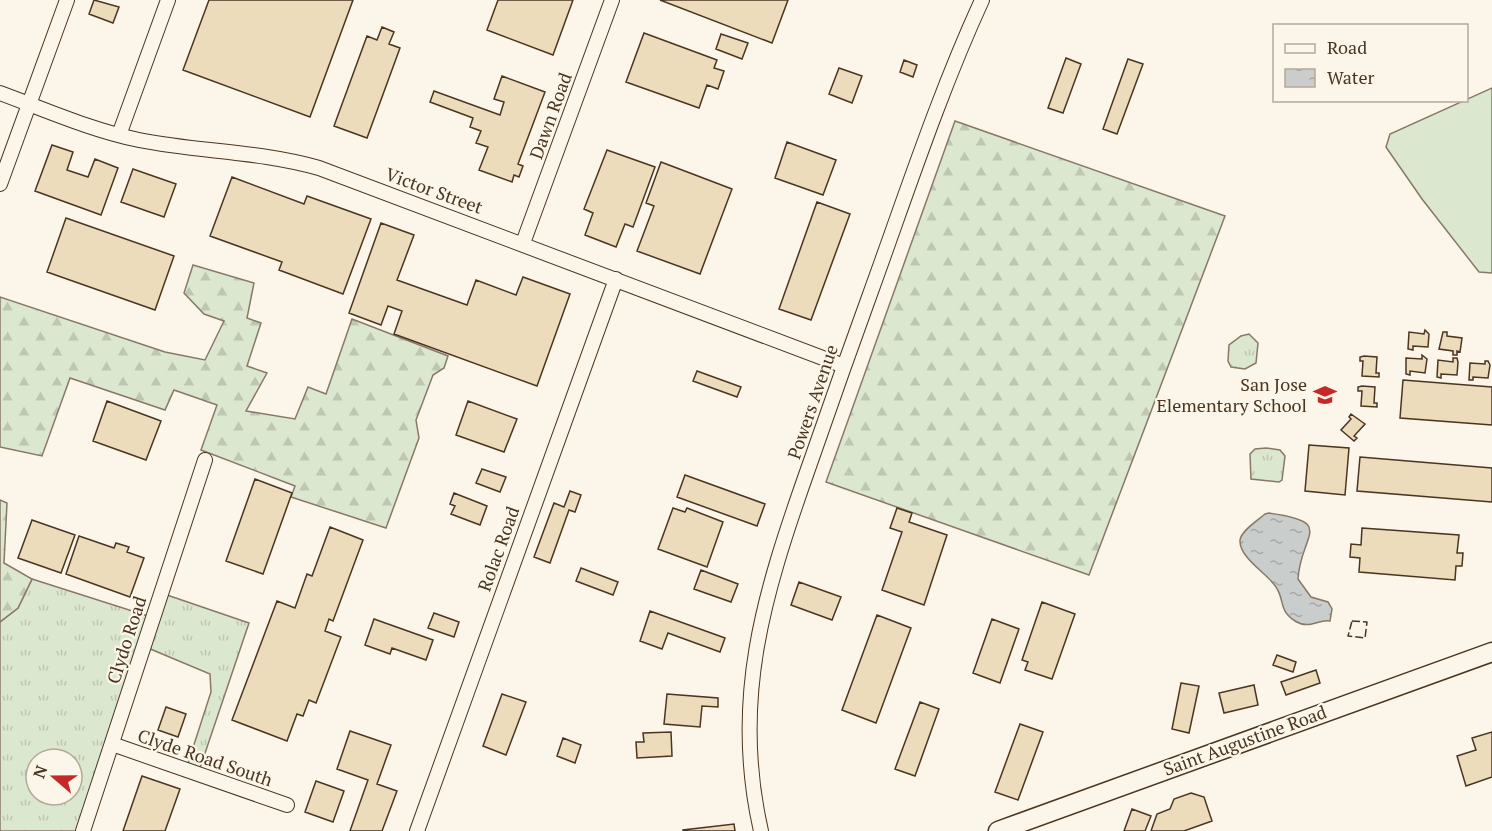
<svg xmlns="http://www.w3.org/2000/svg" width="1492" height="831" font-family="'PT Serif',serif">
  <defs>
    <pattern id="grass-tufts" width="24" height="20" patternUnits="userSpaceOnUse" patternTransform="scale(1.5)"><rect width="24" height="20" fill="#dce7d0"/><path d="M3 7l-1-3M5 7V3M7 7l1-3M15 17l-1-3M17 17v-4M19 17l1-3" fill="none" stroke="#bec7b2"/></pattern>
    <pattern id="forest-firs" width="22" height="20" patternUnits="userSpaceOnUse" patternTransform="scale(1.5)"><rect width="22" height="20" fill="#dce7d0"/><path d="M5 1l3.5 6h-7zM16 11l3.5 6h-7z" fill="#bec7b2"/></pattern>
    <pattern id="water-ripples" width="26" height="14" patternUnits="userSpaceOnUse" patternTransform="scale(1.5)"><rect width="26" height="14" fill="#c9cecd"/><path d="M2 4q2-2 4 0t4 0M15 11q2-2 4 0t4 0" fill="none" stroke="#a5a8a6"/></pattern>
  </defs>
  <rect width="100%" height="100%" fill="#fbf6e9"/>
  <path fill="url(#grass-tufts)" stroke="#887966" stroke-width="1.5" fill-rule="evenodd" d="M1249 334 1258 343 1256 363 1245 369 1231 367 1228 361 1229 345 1241 336Z
    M1266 448 1280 450 1285 456 1282 480 1279 482 1251 479 1250 454 1255 449Z
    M32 579 148 616 79 831H0V622L18 608ZM36 759H72V795H36Z
    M167 595 249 623 200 768 188 763 211 692 210 674 148 648Z"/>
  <path fill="url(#forest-firs)" stroke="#887966" stroke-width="1.5" d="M955 121 1225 216 1089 575 826 482Z
    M193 265 254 283 247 318 261 323 247 366 267 373 246 411 295 419 308 387 326 394 352 319 448 356 444 368 433 375 416 420 419 438 386 528 291 497 295 486 201 450 217 405 174 390 165 410 70 378 42 456 0 447V297L165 352 205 360 224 321 204 314 184 293Z
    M0 500 7 503 4 563 32 579 18 608 0 622Z"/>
  <path fill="#dce7d0" stroke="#887966" stroke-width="1.5" d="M1492 88V273L1479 272 1422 199 1386 147 1390 134Z"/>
  <path fill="url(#water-ripples)" stroke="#887966" stroke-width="1.5" d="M1269 513C1337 522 1300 535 1298 579L1311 597 1328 602 1332 609 1330 621C1318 619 1309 630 1295 621 1278 610 1285 600 1276 587 1267 573 1239 558 1240 540 1241 531 1258 520 1265 514Z"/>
  <path fill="#ecdcbc" stroke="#4a3520" stroke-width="1.5" d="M94 0 119 7 113 23 89 14Z
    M209 0H353L310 117 183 70Z
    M498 0H573L553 55 487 30Z
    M660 0H788L772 43Z
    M382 27 394 32 389 44 400 48 367 138 334 126 367 36 377 40Z
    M644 33 717 60 714 68 724 71 718 89 707 85 699 108 626 82Z
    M721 34 748 43 742 59 716 49Z
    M1066 58 1081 64 1063 113 1048 108Z
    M1128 59 1143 64 1117 134 1103 129Z
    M904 60 917 65 913 77 900 72Z
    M839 68 862 76 852 103 829 94Z
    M502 76 545 92 518 164 523 166 519 177 514 175 512 182 479 170 488 147 476 143 481 131 470 127 473 118 430 102 434 91 500 115 504 102 494 99Z
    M787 142 836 160 823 195 775 178Z
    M52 145 73 152 67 170 88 177 95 159 118 168 101 215 35 191Z
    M607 150 655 167 633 227 625 224 616 247 585 235 593 213 584 209Z
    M661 162 732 189 700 274 637 251 654 206 646 203Z
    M133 169 176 184 164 217 121 202Z
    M232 177 304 204 307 196 371 219 343 294 279 270 282 262 210 236Z
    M817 202 850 214 811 320 779 309Z
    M66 218 174 256 155 310 47 272Z
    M381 223 414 235 397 280 467 305 476 280 516 295 523 277 570 294 537 386 394 334 402 311 388 306 381 325 349 313Z
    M1425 330 1429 334 1428 347 1413 346V350L1408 349 1409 332 1424 334Z
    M1443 332H1447V336L1462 338 1460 352 1457 351V355H1453V351L1439 349Z
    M1422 355 1427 359 1425 373 1410 371V375L1406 374V358L1422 359Z
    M1364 356 1377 357 1376 373H1379V377L1362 376 1363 361H1360V357Z
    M1453 358H1457L1458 362 1457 375 1441 374V378L1437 377 1438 360 1453 362Z
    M1485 361H1488L1490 365 1488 378 1473 377V380H1469L1470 363 1485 364Z
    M697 371 741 387 737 397 693 381Z
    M1403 380 1492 387V425L1400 418Z
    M1362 386 1375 387 1374 403H1377V407L1361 406 1362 391H1358V387Z
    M107 401 161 421 146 460 93 441Z
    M468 401 517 419 504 452 456 435Z
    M1351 414 1365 424 1354 436 1357 438 1354 441 1341 430 1351 419 1349 417Z
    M1309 445 1349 448 1345 495 1305 491Z
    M1360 457 1492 468V502L1357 491Z
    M482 469 506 477 500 492 476 483Z
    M685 475 765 504 757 526 677 497Z
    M255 479 292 493 263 574 226 561Z
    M570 491 581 495 575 512 569 510 550 563 534 557 554 503 564 507Z
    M454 493 487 506 480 525 451 514 455 506 450 504Z
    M673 508 685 512 687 508 723 522 707 567 658 549Z
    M897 508 912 513 909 522 947 535 924 605 882 590 902 532 890 528Z
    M32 520 75 535 61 573 18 558Z
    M330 527 363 540 333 621 329 619 325 631 341 637 316 703 309 700 303 716 297 714 287 741 232 720 277 601 295 608 307 574 312 576Z
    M1362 528 1459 535 1457 553H1463L1462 566H1456L1455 580 1359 572 1360 558 1350 557 1351 544 1361 545Z
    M79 536 114 548 116 543 129 547 127 552 144 558 130 597 66 574Z
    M581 568 618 582 613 595 576 581Z
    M701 570 738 584 731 602 694 589Z
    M799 582 841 597 832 620 791 605Z
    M1042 602 1075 614 1052 679 1025 670 1028 662 1022 660Z
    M650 611 725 638 720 652 668 633 662 649 640 641Z
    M434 613 459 622 454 637 428 628Z
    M877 615 911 628 876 723 842 710Z
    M374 619 433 640 426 660 392 648 390 654 365 645Z
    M992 619 1019 629 1000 683 973 673Z
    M1277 655 1296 662 1293 672 1273 665Z
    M1316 670 1320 683 1286 695 1281 682Z
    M1181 683 1199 686 1189 733 1172 729Z
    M1254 685 1258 705 1224 713 1219 693Z
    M502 694 526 702 506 755 483 746Z
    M667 694 718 698V707L702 706 700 727 664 724Z
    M920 702 939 709 915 776 895 769Z
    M166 707 186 714 178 737 158 730Z
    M1020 724 1043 732 1018 800 995 792Z
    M350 731 391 745 377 784 397 791 382 831H350L368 780 337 769Z
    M671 732 672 756 637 758 636 742H644L643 733Z
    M1492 732V777L1466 786 1457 756 1476 750 1472 738Z
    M563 738 581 745 575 763 557 756Z
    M142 776 180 789 165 831H123Z
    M316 781 344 791 333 822 305 812Z
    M1191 793 1204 797 1212 821 1184 831H1151L1157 814 1170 809 1174 799Z
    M1132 809 1151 816 1145 831H1124Z
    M734 824 735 831H683V830Z"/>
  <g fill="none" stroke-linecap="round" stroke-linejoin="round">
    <g stroke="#4a3520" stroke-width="16">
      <path id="minor" d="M0 93C46 110 91 130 139 140 199 152 260 151 319 168L844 366
        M119 135 168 0
        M0 184 67 0
        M523 243 612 0
        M112 744 287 805
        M83 831 205 460
        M417 831 616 279
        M761 831C731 700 764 594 807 472 827 414 848 355 869 297 905 198 938 96 982 0"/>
    </g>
    <g stroke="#4a3520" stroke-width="21">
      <path id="major" d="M998 831 1492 652"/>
    </g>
    <use href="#minor" stroke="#fbf6e9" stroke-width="14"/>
    <use href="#major" stroke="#fbf6e9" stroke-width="18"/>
    <path stroke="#4a3520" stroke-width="1.5" stroke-dasharray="8 3" stroke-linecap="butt" d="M1352 621 1367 622 1365 638 1348 636Z"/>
  </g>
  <defs>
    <g id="school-bare" transform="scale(1.8)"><path d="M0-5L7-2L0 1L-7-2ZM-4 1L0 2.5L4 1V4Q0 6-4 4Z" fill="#c62828" stroke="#fbf6e9" stroke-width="2.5" paint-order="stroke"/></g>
  </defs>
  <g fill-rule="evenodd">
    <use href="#school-bare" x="1325" y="395"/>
  </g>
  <g text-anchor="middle" stroke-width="4.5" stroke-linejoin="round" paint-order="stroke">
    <g font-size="18" fill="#4a3520" stroke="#fbf6e9">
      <text transform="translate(551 116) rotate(-70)" y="6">Dawn Road</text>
      <text transform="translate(434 191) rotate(20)" y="6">Victor Street</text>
      <text transform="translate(813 402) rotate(-71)" y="6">Powers Avenue</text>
      <text transform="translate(499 549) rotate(-70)" y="6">Rolac Road</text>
      <text transform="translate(127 640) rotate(-72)" y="6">Clydo Road</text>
      <text transform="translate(1245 741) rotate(-20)" y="6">Saint Augustine Road</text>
      <text transform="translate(205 758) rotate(19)" y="6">Clyde Road South</text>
    </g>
    <g font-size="18" fill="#4a3520" stroke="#fbf6e9" text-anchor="end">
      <text x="1307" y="391">San Jose<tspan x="1307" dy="21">Elementary School</tspan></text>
    </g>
  </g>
  <rect x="1273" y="24" width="195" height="78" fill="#fbf6e9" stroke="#b4a999" stroke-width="1.5"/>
  <rect x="1285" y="44" width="30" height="9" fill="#fbf6e9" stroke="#b4a999" stroke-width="1.5"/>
  <text x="1327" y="54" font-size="18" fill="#4a3520">Road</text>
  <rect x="1285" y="69" width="30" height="18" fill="url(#water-ripples)" stroke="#b4a999" stroke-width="1.5"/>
  <text x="1327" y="84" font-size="18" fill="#4a3520">Water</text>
  <g transform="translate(54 777) rotate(290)"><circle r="28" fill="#fbf6e9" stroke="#b4a999" stroke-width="1.5"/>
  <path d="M0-4.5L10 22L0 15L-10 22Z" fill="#c62828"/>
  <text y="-9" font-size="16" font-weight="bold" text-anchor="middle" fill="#4a3520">N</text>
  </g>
</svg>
